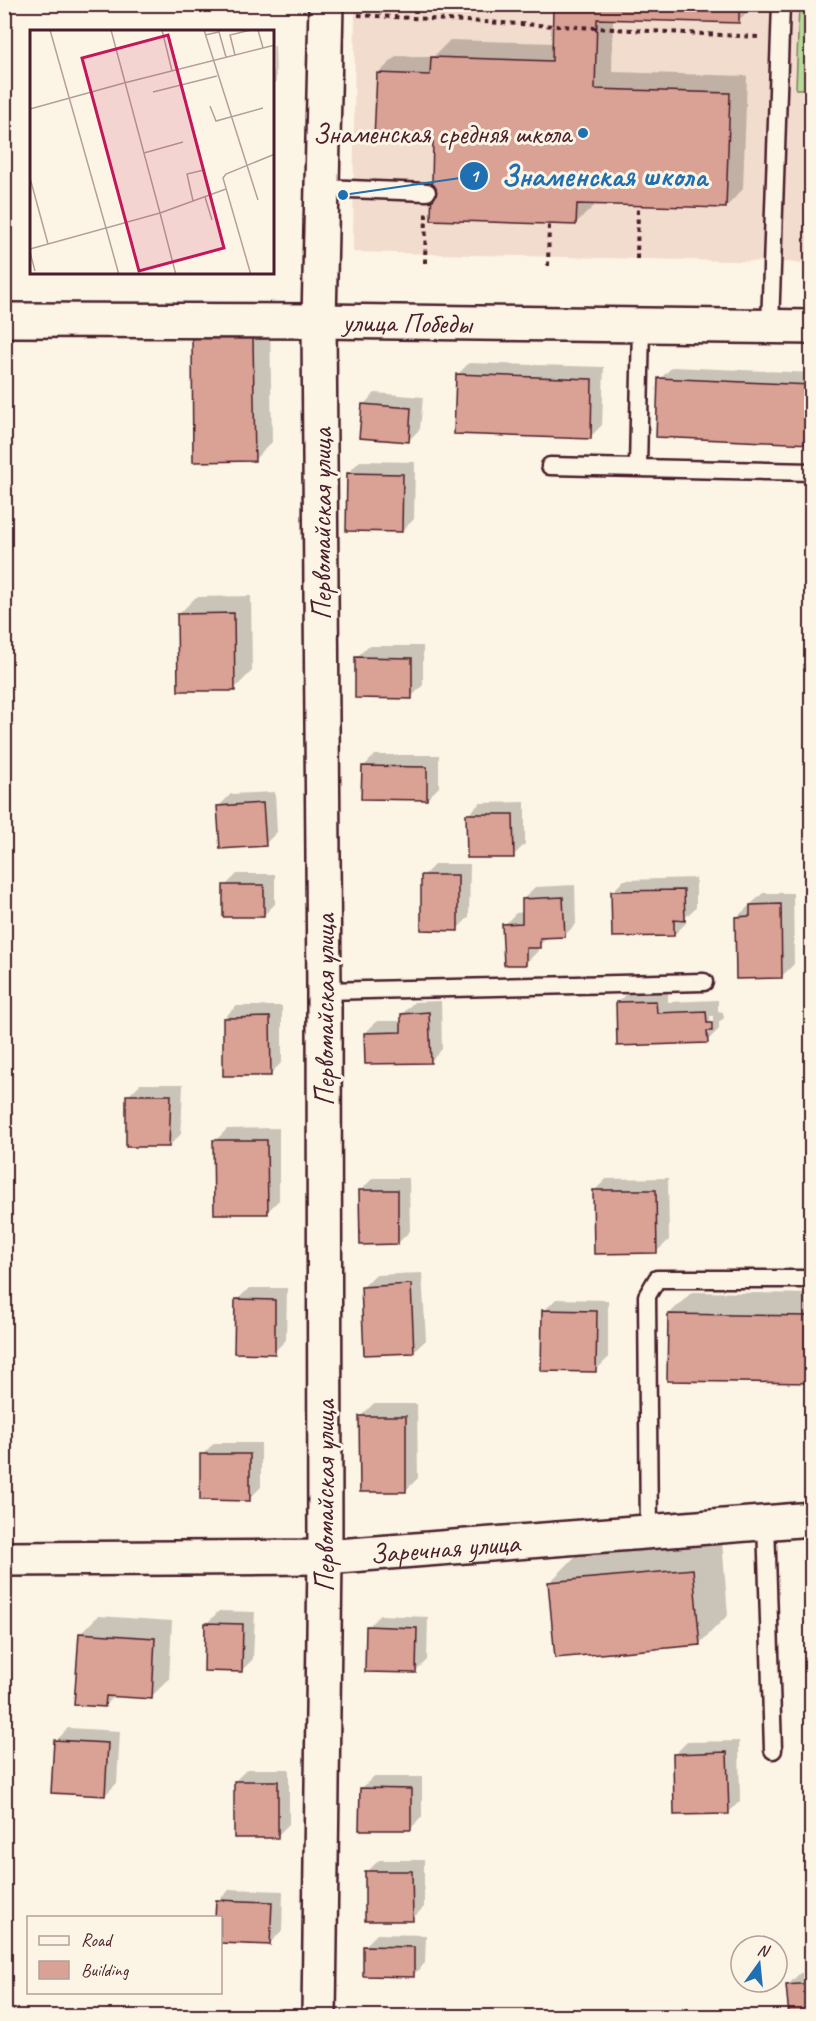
<svg xmlns="http://www.w3.org/2000/svg" width="816" height="2021" font-family="Caveat,sans-serif">
  <rect width="100%" height="100%" fill="#fcf5e5"/>
  <filter id="ink" filterUnits="userSpaceOnUse"><feTurbulence type="fractalNoise" baseFrequency=".0167" numOctaves="2"/><feDisplacementMap in="SourceGraphic" scale="12" xChannelSelector="R" yChannelSelector="G"/><feConvolveMatrix kernelMatrix="1 2 1 2 8 2 1 2 1" color-interpolation-filters="sRGB"/></filter>
  <g filter="url(#ink)">
    <path fill="#f2dccd" d="M355 5H811V263L353 252Z"/>
    <path fill="#b4dc98" stroke="#7f7e62" stroke-width="1.5" d="M799 5H811V89H796Z"/>
    <path fill="#0003" fill-rule="evenodd" d="M555 4H755L738 21 613 18 612 72 747 76 743 189 726 207 594 203V206L576 223 435 139 378 74 396 56 433 57 450 40 554 43Z
      M273 46H275L276 82 273 85Z
      M211 321H270L272 442 254 460 193 339Z
      M469 363 604 367 602 425 590 437 457 375Z
      M672 367 812 373V442L660 379Z
      M375 393 423 397 420 429 408 441 363 405Z
      M360 461 415 462 414 519 402 531 348 473Z
      M251 596 252 671 234 689 178 615 196 597Z
      M368 646H423V685L411 697 356 658Z
      M375 755H439V787L427 799 363 767Z
      M275 792 277 832 265 844 219 806 231 794Z
      M525 802V844L513 856 468 815 480 803Z
      M435 864H470L469 917 457 929 423 876Z
      M237 874H275V904L263 916 225 886Z
      M696 878V907L686 917V923L674 935 612 892 624 880Z
      M575 885 576 924 564 936H550L537 947 538 951 526 963 504 925 516 913 524 912 523 899 535 887Z
      M763 893H793L794 964 782 976 737 917Z
      M668 989V1002L718 1000V1011L723 1012 724 1018 719 1022V1029L707 1041 617 1003 629 991ZM710 1016H713V1027L711 1030Z
      M441 1001 442 1049 430 1062 365 1033 377 1021H403L402 1014 414 1002Z
      M236 1006H282V1062L270 1074 224 1018Z
      M140 1084H183L181 1134 169 1146 128 1096Z
      M279 1128V1200L267 1212 215 1141 227 1129Z
      M373 1178H409L410 1231 398 1243 361 1190Z
      M668 1178 669 1240 656 1252 594 1191 606 1179Z
      M422 1273 426 1340 413 1352 363 1287 375 1275Z
      M249 1288H287L286 1340 274 1352 237 1300Z
      M692 1292 812 1294V1382L669 1314Z
      M556 1299 608 1300V1358L596 1370 544 1311Z
      M373 1404H417L418 1478 406 1490 361 1416Z
      M214 1443H261V1487L249 1499 202 1455Z
      M722 1541 728 1615 699 1644 549 1583 578 1554Z
      M219 1611 255 1612 253 1659 241 1671 207 1623Z
      M380 1615 428 1617 427 1660 415 1672 368 1627Z
      M98 1616 172 1621 169 1679 151 1697 115 1695 105 1705 80 1634Z
      M68 1728 120 1731 117 1783 105 1795 56 1741Z
      M739 1741 740 1801 728 1813 675 1754 687 1742Z
      M247 1769H289V1824L277 1836 235 1781Z
      M373 1777H422V1817L410 1829 361 1789Z
      M379 1860H424V1907L412 1919 367 1872Z
      M230 1889 283 1891 282 1931 270 1943 220 1918 218 1901Z
      M377 1934 426 1935 425 1963 413 1975 365 1946Z
      M800 1973H812V2016H790L788 1985Z"/>
    <path fill="#daa195" stroke="#4a1f2b" stroke-width="1.5" d="M553 4H739V23L597 19 595 89 730 93 726 208 577 204 576 225 431 220 433 141 374 139 377 73 430 75 431 57 552 61Z
      M192 338H253L255 461 193 462Z
      M456 374 592 379 591 439 454 434Z
      M658 378 812 385V444L656 437Z
      M362 404 411 408 409 442 359 438Z
      M347 473 403 474 402 532 346 531Z
      M234 613 235 691H178L177 614Z
      M355 657 412 658V699L355 698Z
      M362 766 427 767V800L361 799Z
      M263 803 266 846 220 849 217 806Z
      M466 814H513L514 858H467Z
      M421 875H458V931L421 930Z
      M223 885H264V917H223Z
      M684 890 685 921 674 920V936L612 937 611 891Z
      M563 897 565 937 540 938V948H526V965H504L502 924 522 923V899Z
      M781 904 782 978 736 979 735 917 750 916V905Z
      M656 1001 657 1013 706 1011 707 1023H712V1031H707L708 1043 617 1046 616 1002Z
      M429 1012 431 1063 365 1064 364 1033 401 1032V1014Z
      M270 1017 271 1076H223V1018Z
      M126 1095H171L169 1147H126Z
      M213 1140H267L268 1214H214Z
      M359 1190H398V1244L360 1245Z
      M593 1190H656L657 1253 594 1254Z
      M411 1284 414 1353 364 1355 361 1287Z
      M235 1299 275 1300V1354L234 1353Z
      M542 1310 597 1311 596 1372 541 1371Z
      M668 1314 812 1316V1383L667 1381Z
      M359 1416H406V1492H360Z
      M200 1454H250V1501L200 1500Z
      M693 1569 700 1645 555 1658 548 1582Z
      M205 1623 243 1624 242 1672 204 1671Z
      M366 1626 417 1628 416 1673 365 1672Z
      M79 1633 155 1638 152 1699 106 1696 105 1707 74 1705Z
      M54 1740 108 1743 105 1796 51 1793Z
      M727 1752 729 1814 674 1815 673 1754Z
      M234 1781H278V1838H234Z
      M360 1788 411 1789V1830H359Z
      M365 1871H412L413 1921H365Z
      M216 1900 272 1902 270 1945 220 1943V1918H215Z
      M363 1946 414 1947V1977L363 1976Z
      M812 1983V2016H789L786 1985Z"/>
    <g fill="none" stroke-linecap="round" stroke-linejoin="round">
      <g stroke="#4a1f2b" stroke-width="21">
        <path id="lane" d="M323 188 427 192
          M770 326 781 4
          M550 466 812 472
          M638 468 641 325
          M324 991 704 982
          M766 1522 773 1750
          M649 1533 647 1296 657 1279H812"/>
      </g>
      <g stroke="#4a1f2b" stroke-width="38">
        <path id="street" d="M4 320 319 321
          M319 2016 325 1557"/>
      </g>
      <g stroke="#4a1f2b" stroke-width="38">
        <g id="secondary">
          <path id="s1" d="M319 321 812 327"/>
          <path d="M325 1557 324 991 319 321 326 4"/>
          <path id="s2" d="M4 1559 325 1557 812 1519"/>
        </g>
      </g>
      <path stroke="#4a1f2b" stroke-width="4" stroke-dasharray="4.5 4.5" stroke-linecap="butt" d="M358 15 758 37
        M637 259 638 206
        M425 263 426 213
        M548 266 549 224"/>
      <use href="#lane" stroke="#fcf5e5" stroke-width="16"/>
      <use href="#street" stroke="#fcf5e5" stroke-width="33"/>
      <use href="#secondary" stroke="#fcf5e5" stroke-width="33"/>
    </g>
  </g>
  <circle fill="#1f6fb2" stroke="#fcf5e5" stroke-width="2" cx="583" cy="133" r="6"/>
  <g text-anchor="middle" stroke-width="6" stroke-linejoin="round" paint-order="stroke">
    <g font-size="28" fill="#4a1f2b" stroke="#fcf5e5" text-anchor="end">
      <text x="571" y="143">Знаменская средняя школа</text>
    </g>
    <g font-size="28" fill="#4a1f2b" stroke="#fcf5e5">
      <text dy="10" stroke="none"><textPath href="#s1" startOffset="88">улица Победы</textPath></text>
      <text transform="translate(321 524) rotate(-90)" y="10">Первомайская улица</text>
      <text transform="translate(324 1010) rotate(-90)" y="10">Первомайская улица</text>
      <text transform="translate(324 1496) rotate(-90)" y="10">Первомайская улица</text>
      <text dy="10" stroke="none"><textPath href="#s2" startOffset="441">Заречная улица</textPath></text>
    </g>
  </g>
  <g transform="translate(30 30)">
    <rect width="244" height="244" fill="#fcf5e5"/>
    <path fill="none" stroke="#b59f9b" stroke-width="1.5" d="M81 0 130 183 76 198 89 245M132 0 142 41M174 0 228 170M228 0 233 18M175 5 189 2 196 27M205 25 200 5 221 0M94 53 245 15M123 62 187 46M180 76 186 91 233 78M0 79 94 53M114 123 153 112M0 148 18 214M175 167 182 190M163 171 157 144 174 140M0 219 76 198 20 0M0 222 5 241M146 245 130 183 196 159M221 245 193 148 196 144 245 124"/>
    <path fill="#c2185b" fill-opacity="0.15" stroke="#c2185b" stroke-width="3" d="M138 5 194 218 109 241 52 28Z"/>
    <rect width="244" height="244" fill="none" stroke="#4a1f2b" stroke-width="3"/>
  </g>
  <path fill="none" stroke="#1f6fb2" stroke-width="2" d="M343 195L474 176"/>
  <g fill="#1f6fb2" stroke="#fcf5e5" stroke-width="2">
    <circle cx="343" cy="195" r="6"/>
    <circle cx="474" cy="176" r="15"/>
  </g>
  <g font-size="18" text-anchor="middle" font-weight="bold" fill="#fff">
    <text x="474" y="182">1</text>
  </g>
  <g font-size="30" text-anchor="middle" font-weight="bold" fill="#1f6fb2" stroke="#fcf5e5" stroke-width="6" stroke-linejoin="round" paint-order="stroke">
    <text x="604" y="186">Знаменская школа</text>
  </g>
  <rect width="816" height="2021" fill="none" stroke="#fcf5e5" stroke-width="24"/>
  <rect x="12" y="12" width="792" height="1997" fill="none" stroke="#4a1f2b" stroke-width="2" filter="url(#ink)"/>
  <rect x="27" y="1916" width="195" height="78" fill="#fcf5e5" stroke="#b59f9b" stroke-width="1.5"/>
  <rect x="39" y="1936" width="30" height="9" fill="#fcf5e5" stroke="#b59f9b" stroke-width="1.5"/>
  <text x="81" y="1946" font-size="18" fill="#4a1f2b">Road</text>
  <rect x="39" y="1961" width="30" height="18" fill="#daa195" stroke="#b59f9b" stroke-width="1.5"/>
  <text x="81" y="1976" font-size="18" fill="#4a1f2b">Building</text>
  <g transform="translate(759 1964) rotate(15)"><circle r="28" fill="#fcf5e5" stroke="#b59f9b" stroke-width="1.5"/>
  <path d="M0-4.5L10 22L0 15L-10 22Z" fill="#1f6fb2"/>
  <text y="-9" font-size="16" font-weight="bold" text-anchor="middle" fill="#4a1f2b">N</text>
  </g>
</svg>
